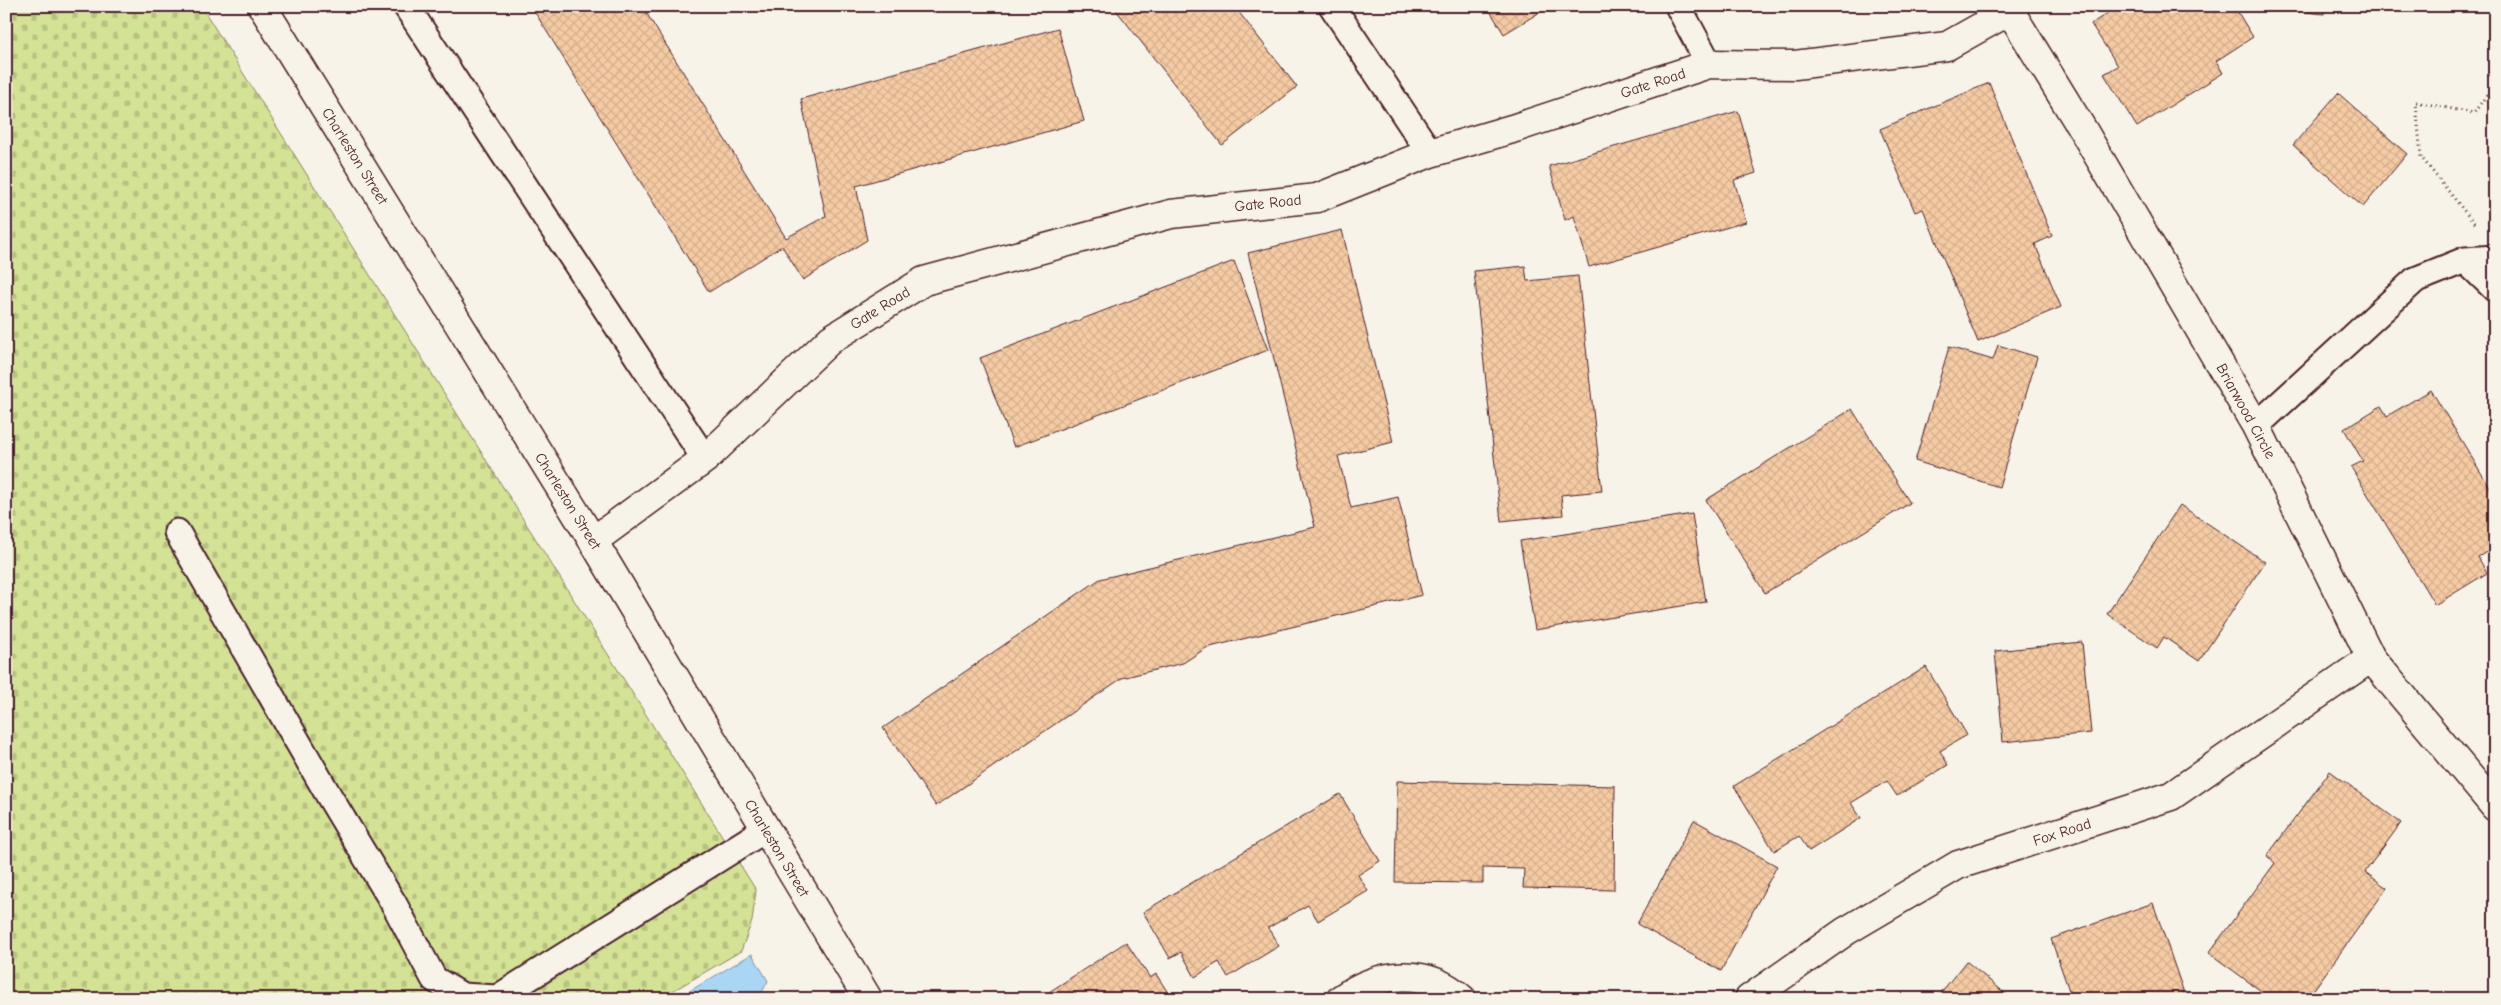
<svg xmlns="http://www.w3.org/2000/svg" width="2501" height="1005" font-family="'Comic Neue',sans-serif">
  <defs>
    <pattern id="cemetery-stones" width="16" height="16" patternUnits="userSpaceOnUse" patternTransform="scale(1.25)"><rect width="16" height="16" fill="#d3e295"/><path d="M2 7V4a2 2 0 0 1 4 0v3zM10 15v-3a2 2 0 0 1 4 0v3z" fill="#b7c181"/></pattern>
    <pattern id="building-cross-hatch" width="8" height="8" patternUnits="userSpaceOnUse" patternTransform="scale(1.25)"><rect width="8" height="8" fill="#f5cba4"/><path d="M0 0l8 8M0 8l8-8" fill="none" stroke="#d4ae8d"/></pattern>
  </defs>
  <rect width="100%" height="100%" fill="#f7f3e8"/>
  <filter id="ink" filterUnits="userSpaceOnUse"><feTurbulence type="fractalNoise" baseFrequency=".02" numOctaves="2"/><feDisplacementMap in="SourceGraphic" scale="10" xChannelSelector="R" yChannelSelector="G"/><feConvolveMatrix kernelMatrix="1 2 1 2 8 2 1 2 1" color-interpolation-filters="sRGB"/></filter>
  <g filter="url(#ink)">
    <path fill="url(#cemetery-stones)" stroke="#8e8060" d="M6 6H201L756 890 752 921 741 951 659 999H6Z"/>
    <path fill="#aad6f6" stroke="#848da5" d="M752 954 768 981 761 994 753 999H676Z"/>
    <path fill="url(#building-cross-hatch)" stroke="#4a1f2b" d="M531 6H642L786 238 826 216 801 99 1058 28 1084 121 856 186 867 240 803 280 782 246 709 292Z
      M1113 6H1234L1297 87 1222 145Z
      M1487 6H1550L1504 34Z
      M2118 6H2214L2217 11 2223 6H2234L2253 37 2216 61 2223 73 2137 127 2104 74 2118 66 2091 24Z
      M2266 6H2325L2324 14 2266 8Z
      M1989 83 2052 236 2035 244 2061 307 1978 342 1923 209 1915 212 1880 129Z
      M2338 93 2407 154 2363 207 2293 145Z
      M1738 111 1756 173 1734 180 1746 222 1589 267 1574 216 1565 220 1549 166Z
      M1342 230 1393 442 1338 456 1351 508 1398 497 1422 595 1206 648 1183 663 1122 678 936 806 883 728 1100 579 1315 527 1248 253Z
      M1234 261 1268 350 1014 447 980 358Z
      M1525 266 1527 281 1578 276 1602 491 1561 495 1563 515 1501 521 1474 271Z
      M1998 345 2037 357 1999 487 1915 461 1949 347 1993 360Z
      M2431 390 2495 496V547L2478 557 2487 573 2435 605 2351 467 2363 461 2344 429 2381 406 2387 416Z
      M1852 409 1910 503 1765 593 1706 500Z
      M2180 505 2265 562 2199 661 2164 637 2157 648 2107 614Z
      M1692 514 1706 602 1535 630 1520 541Z
      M2495 605V623L2487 610Z
      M2082 642 2091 733 2003 742 1995 651Z
      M1926 667 1967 735 1940 751 1948 765 1897 796 1887 781 1851 803 1861 818 1809 851 1799 836 1774 851 1734 786Z
      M2330 771 2401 823 2365 872 2387 888 2307 999H2272L2209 953 2275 863 2267 856Z
      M1397 781 1615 786 1614 890 1523 888 1524 869 1483 868V883L1395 882Z
      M1340 794 1380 861 1358 875 1368 891 1318 921 1308 905 1268 928 1279 946 1228 977 1219 962 1195 977 1181 952 1170 958 1143 912Z
      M1694 820 1777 866 1721 971 1637 924Z
      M2153 903 2186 999H2072L2051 939Z
      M1126 942 1150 978 1156 974 1172 999H1054L1049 992Z
      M1966 961 2012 999H1936Z"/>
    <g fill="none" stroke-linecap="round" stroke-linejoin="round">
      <g stroke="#4a1f2b" stroke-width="29">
        <path id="service" d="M406 6 705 459
          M1332 6 1430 153
          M1678 6 1709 64
          M2495 258 2465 260 2495 289
          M2256 426 2415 280 2465 260
          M177 532 329 796 394 904 434 979 462 996 497 998 766 829"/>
      </g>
      <g stroke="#4a1f2b" stroke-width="31">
        <path id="minor" d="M262 6 593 541 868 999
          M2007 6 2083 130 2256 426 2371 658 2495 807
          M593 541 705 459 831 339 924 281 1171 214 1317 198 1430 153 1512 129 1709 64 1795 65 1947 46 2011 10
          M1341 999C1379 972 1426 966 1462 999
          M1749 999 1846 931 1958 865 2171 796 2371 658"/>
      </g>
      <path stroke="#4a1f2b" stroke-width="3" stroke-dasharray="1 4" stroke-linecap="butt" d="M2474 223 2421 157 2416 102 2474 113 2495 83"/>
      <use href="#service" stroke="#f7f3e8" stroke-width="25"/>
      <use href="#minor" stroke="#f7f3e8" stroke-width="28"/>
    </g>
  </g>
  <g text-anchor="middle" stroke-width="4.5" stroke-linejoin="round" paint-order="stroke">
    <g font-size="15" fill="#4a1f2b" stroke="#f7f3e8">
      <text transform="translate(1653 83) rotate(-18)" y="5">Gate Road</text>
      <text transform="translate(355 156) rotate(58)" y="5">Charleston Street</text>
      <text transform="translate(1268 203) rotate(-6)" y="5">Gate Road</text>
      <text transform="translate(880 308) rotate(-32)" y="5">Gate Road</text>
      <text transform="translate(2246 411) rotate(61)" y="5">Briarwood Circle</text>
      <text transform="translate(568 501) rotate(58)" y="5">Charleston Street</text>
      <text transform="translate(2062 832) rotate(-18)" y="5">Fox Road</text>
      <text transform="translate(777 848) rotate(59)" y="5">Charleston Street</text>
    </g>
  </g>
  <rect width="2501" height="1005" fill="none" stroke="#f7f3e8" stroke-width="25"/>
  <rect x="12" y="12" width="2476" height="980" fill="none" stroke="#4a1f2b" stroke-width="2" filter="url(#ink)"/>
</svg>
